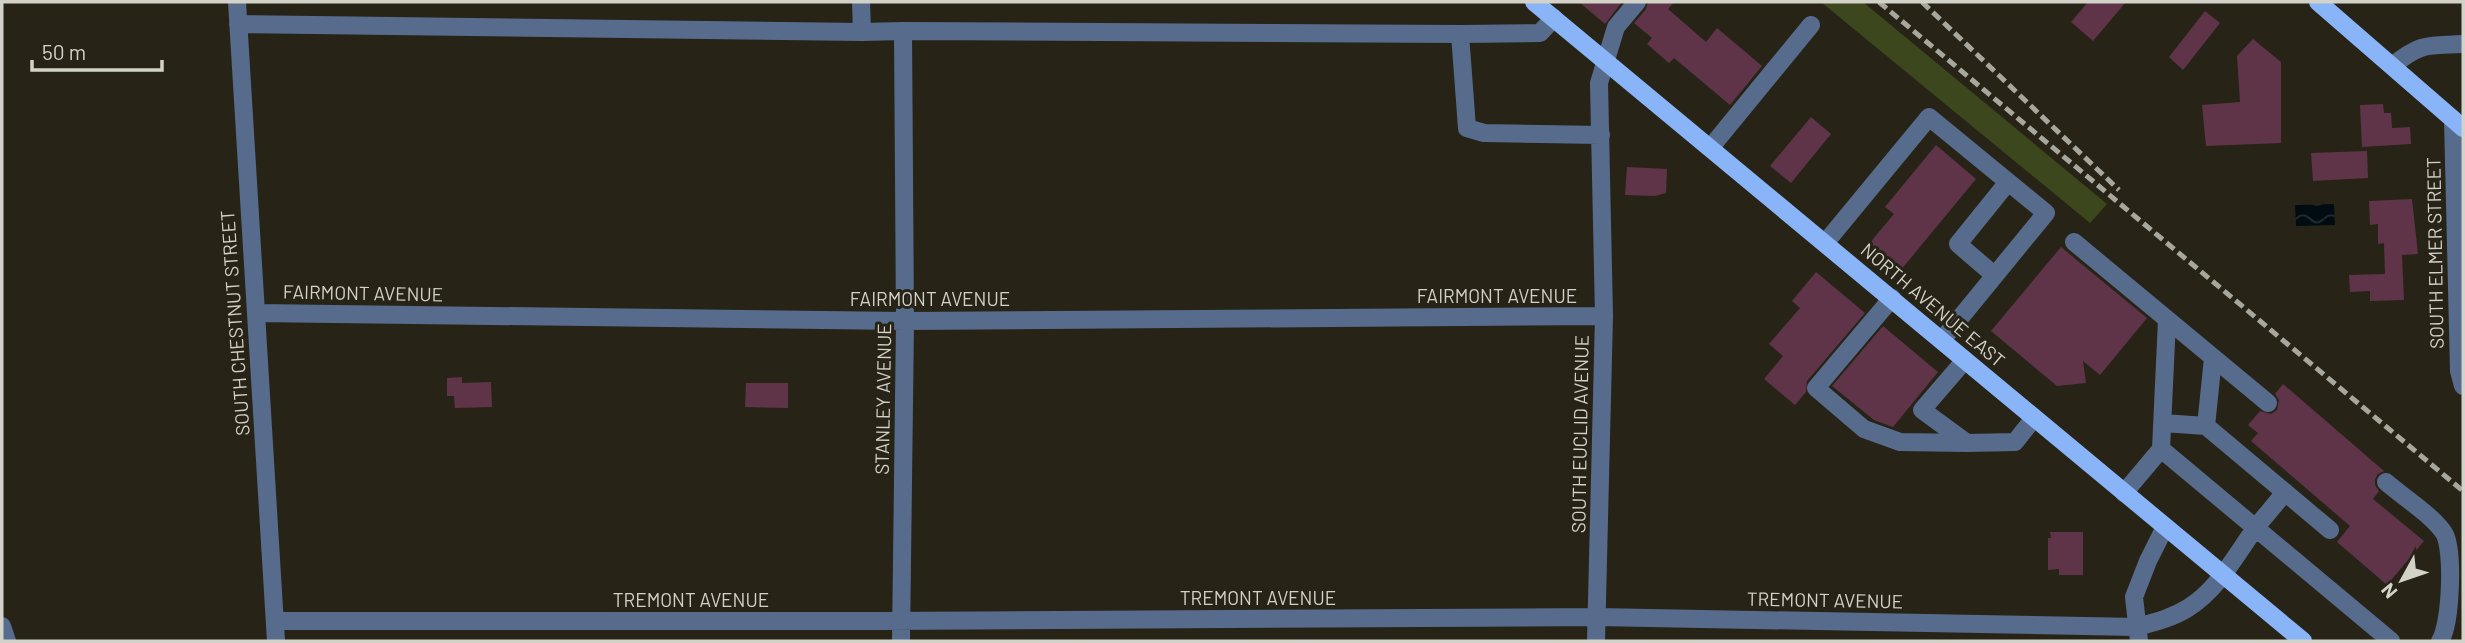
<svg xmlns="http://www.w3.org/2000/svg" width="2465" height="643" font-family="Barlow,sans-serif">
  <defs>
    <pattern id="water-waves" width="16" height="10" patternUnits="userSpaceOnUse" patternTransform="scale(1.75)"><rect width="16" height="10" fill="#000c11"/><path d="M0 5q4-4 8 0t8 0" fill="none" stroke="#242e32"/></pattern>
  </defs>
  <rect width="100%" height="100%" fill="#272417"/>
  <path fill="#3d471e" d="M1821 2H1863L2107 204 2090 223Z"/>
  <path fill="url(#water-waves)" d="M2334 204 2335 225 2296 226 2295 205Z"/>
  <path fill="#5f3448" d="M1579 2H1622L1605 24Z
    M1648 2H1674L1668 9 1706 42 1717 28 1762 66 1730 105 1674 58 1669 63 1647 44 1652 38 1634 23 1646 9Z
    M2088 2H2126L2093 41 2071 22Z
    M2205 11 2220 23 2183 70 2169 57Z
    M2253 39 2281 62V143L2206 146 2202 105 2240 102 2237 56Z
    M2383 104 2384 113H2391L2392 128 2410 127 2411 144 2362 147 2360 105Z
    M1811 117 1831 134 1791 183 1770 166Z
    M1936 145 1976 179 1900 271 1868 245 1894 214 1885 207Z
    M2367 151 2368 178 2313 181 2311 153Z
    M1627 167 1667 169 1666 193 1655 196 1625 195Z
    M2412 199 2418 254 2402 255 2404 300 2370 301V291L2350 292 2349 275 2385 274 2384 243 2378 244V224L2370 225 2369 201Z
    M2061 247 2147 318 2100 375 2083 361 2086 383 2057 386 1991 331Z
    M1816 272 1865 313 1807 381 1806 392 1795 405 1764 379 1783 356 1769 344 1800 308 1792 301Z
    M1883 326 1938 372 1893 427 1874 420 1832 386Z
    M462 377V383L491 382 492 407 455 408 454 396H447V378Z
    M746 383H788V408L745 407Z
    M2283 384 2384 471 2378 474 2375 479V485L2379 491 2373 499 2424 541 2387 585 2337 542 2350 526 2251 441 2258 433 2248 425 2260 411 2271 414 2277 410 2279 400 2275 394Z
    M2050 532H2083V575H2059V569L2048 570V538H2051Z"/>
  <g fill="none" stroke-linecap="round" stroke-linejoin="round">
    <path stroke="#576c8d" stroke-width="18" d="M237 2 276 641
      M861 2 862 32
      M238 24 862 32 903 31 1460 34 1540 33 1554 18
      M1460 34 1467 128 1484 133 1601 135
      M2392 66C2422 42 2427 46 2463 44
      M2453 119 2459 371 2463 386
      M1711 147 1811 25
      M1826 242 1929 117 2046 213 1942 340
      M2074 242 2268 403
      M1994 275 1958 244 2008 182
      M1892 298 1816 388 1864 429 1900 442 1967 443
      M256 313 905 321 1604 316
      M1965 360 1922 410 1967 443 2015 442 2034 418
      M2163 423 2206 426 2213 358
      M2206 426 2330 530
      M2161 449 2391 641
      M2386 482C2403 497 2432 515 2444 533 2454 549 2451 625 2440 641
      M2124 493 2161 449 2167 320
      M275 621H880L1597 617 2137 627C2155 622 2172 618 2188 608 2218 589 2234 558 2254 530 2264 517 2275 505 2285 492
      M2 626 7 641
      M901 641 905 321 903 31
      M1596 641 1604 316 1599 83 1616 27 1637 2
      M2139 641 2134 597 2148 561 2165 527"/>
    <path stroke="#89b4f8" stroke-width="18" d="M1534 2 2303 641
      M2318 2 2463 128"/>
    <path stroke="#a8a79d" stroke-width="5" stroke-dasharray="10 5" stroke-linecap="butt" d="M1879 2 2463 491
      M1922 2 2119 190"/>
  </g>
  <g text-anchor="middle" stroke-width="6" stroke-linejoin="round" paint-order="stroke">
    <g font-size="19" fill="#d3d2c9" stroke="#272417">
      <text transform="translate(2435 253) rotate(-91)" y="7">SOUTH ELMER STREET</text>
      <text transform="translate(363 293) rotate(1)" y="7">FAIRMONT AVENUE</text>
      <text x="1497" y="303">FAIRMONT AVENUE</text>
      <text x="930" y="306">FAIRMONT AVENUE</text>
      <text transform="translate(1933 305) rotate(40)" y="7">NORTH AVENUE EAST</text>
      <text transform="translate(235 323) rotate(-94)" y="7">SOUTH CHESTNUT STREET</text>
      <text transform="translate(883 399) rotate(-89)" y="7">STANLEY AVENUE</text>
      <text transform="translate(1580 434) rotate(-89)" y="7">SOUTH EUCLID AVENUE</text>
      <text x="1258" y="605">TREMONT AVENUE</text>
      <text x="691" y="607">TREMONT AVENUE</text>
      <text transform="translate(1825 600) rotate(1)" y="7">TREMONT AVENUE</text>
    </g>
  </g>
  <rect width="2465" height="643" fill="none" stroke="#d3d2c9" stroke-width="7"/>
  <g transform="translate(2402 580) rotate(230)" stroke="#272417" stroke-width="5" paint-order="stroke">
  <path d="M0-5L12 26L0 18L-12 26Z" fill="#d3d2c9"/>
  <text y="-10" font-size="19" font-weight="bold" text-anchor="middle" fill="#d3d2c9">N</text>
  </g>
  <path d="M32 60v10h130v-10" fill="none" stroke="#d3d2c9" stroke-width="3.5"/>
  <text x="42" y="60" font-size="21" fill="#d3d2c9" stroke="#272417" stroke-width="5" paint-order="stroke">50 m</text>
</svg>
